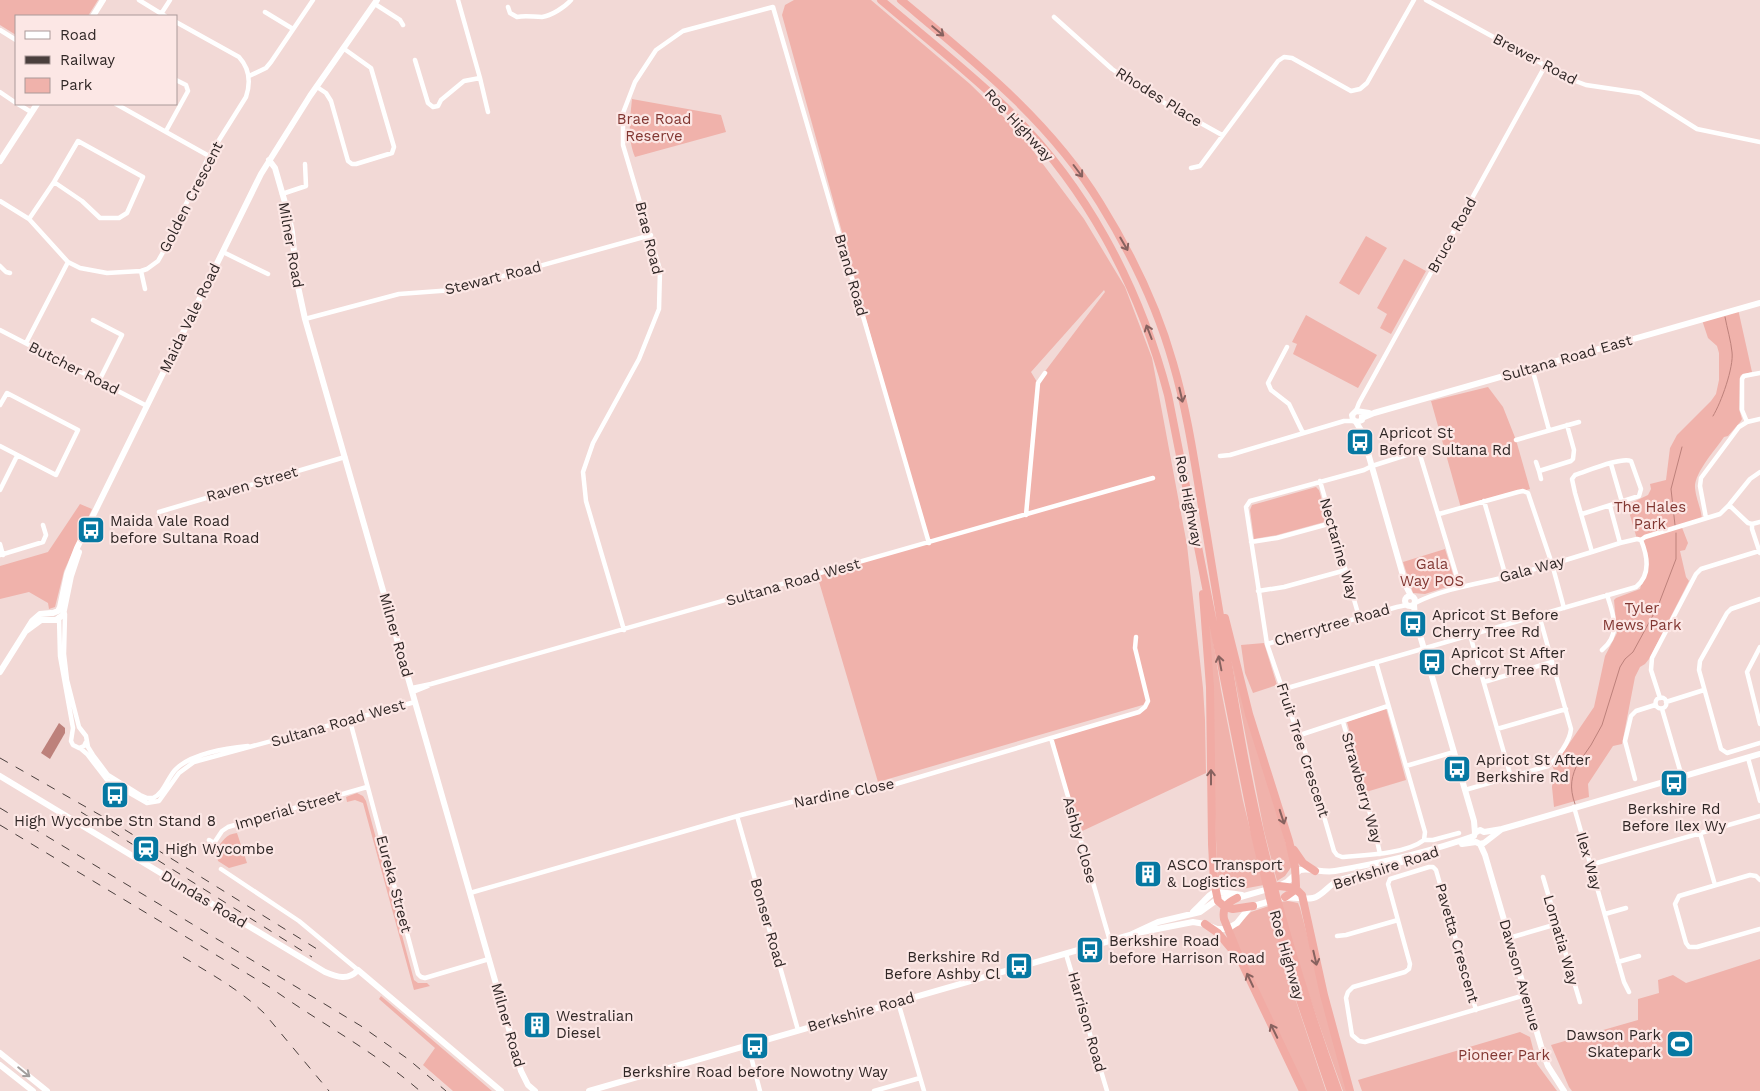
<svg xmlns="http://www.w3.org/2000/svg" width="1760" height="1091" font-family="'Work Sans',sans-serif">
  <rect width="100%" height="100%" fill="#f2d9d6"/>
  <path fill="#f0b2ab" fill-rule="evenodd" d="M0 0H98L88 16H16V35L0 25Z
    M794 0H871L970 84 1019 132 1084 219 1125 287 1152 358 1187 545 1203 688 1205 720 1206 773 1078 833 1051 738 1139 712 1146 704 878 782 817 575 928 543 782 15 785 5ZM1104 290 1105 292 1037 382 1031 372Z
    M632 99 721 115 726 132 635 157C627 137 630 120 632 99Z
    M1366 236 1387 248 1359 295 1339 283Z
    M1404 259 1426 271 1391 334 1380 328 1387 314 1377 308Z
    M1738 309 1752 372 1741 375 1740 377 1739 409 1742 419 1741 421 1728 436 1724 437C1716 449 1694 473 1695 488 1696 499 1701 508 1702 519L1681 525 1688 543 1685 550 1680 551 1686 577 1689 581 1649 659 1645 664 1640 667 1635 677 1622 744 1613 746 1588 784 1589 797 1554 807 1552 787 1554 770 1552 765 1558 760 1594 707 1605 656 1617 633 1614 600 1616 598 1640 589 1647 563 1641 541 1637 539 1627 505 1648 495 1651 489 1650 484 1666 480 1670 448 1677 435 1711 401 1716 394 1719 380V353L1717 346 1708 338 1702 320Z
    M1306 315 1377 355 1358 388 1293 354 1297 344 1292 342Z
    M1488 387 1503 407 1516 440 1530 489 1461 508 1431 401Z
    M1316 487 1319 490 1328 521 1277 535 1254 539 1250 510 1252 505Z
    M80 504 92 509 64 571 55 607 49 609 48 603 29 592 0 599V566L48 552Z
    M1445 549 1456 584 1425 594 1413 593 1403 562Z
    M1205 591 1221 690 1243 801 1264 885 1242 889 1218 885Z
    M1220 603 1292 866 1285 876 1277 881 1264 831Z
    M1264 643 1277 685 1253 693 1245 673 1241 645Z
    M1386 708 1406 780 1366 792 1347 722Z
    M357 793 363 796 366 801 414 980 418 983H427L430 986 414 990 363 803 355 800 347 802 346 797Z
    M237 833 247 863 229 868 218 861 216 851C222 841 226 834 237 833Z
    M1288 901 1298 903 1300 908 1348 1091H1343C1320 1029 1298 966 1281 902Z
    M1269 906 1288 977 1326 1091H1305L1244 960 1232 930 1251 912Z
    M1760 959V1091H1572L1569 1087 1551 1045 1638 1020V999L1659 993 1658 980 1673 975 1686 983Z
    M381 996 492 1091H453L423 1065 435 1048 379 999Z
    M1520 1032 1530 1037 1537 1064 1557 1091H1362L1358 1080Z"/>
  <path fill="#bd817b" d="M59 723 65 728V733L50 759 41 753Z"/>
  <g fill="none" stroke-linecap="round" stroke-linejoin="round">
    <path stroke="#bd817b" stroke-width="1" d="M1713 416C1721 403 1734 367 1732 352 1731 341 1727 328 1725 317
      M1675 525 1671 489 1682 447
      M1582 758 1591 745 1602 725 1620 667 1625 659 1633 652 1658 606 1676 559V533
      M1575 804C1569 787 1571 776 1579 761"/>
    <path stroke="#fff" stroke-width="4.5" d="M139 0 165 16
      M458 0 480 78 488 112
      M1426 0 1570 79 1586 85 1640 93 1697 129 1760 142
      M375 4 400 20 403 25
      M508 7 510 13 517 17C526 15 533 17 542 17 551 16 565 7 571 0
      M265 12 293 29
      M161 14 170 0
      M1054 17 1112 69 1152 96 1222 135
      M0 30 16 40
      M415 60 428 103 433 107 438 106 441 100 464 81 480 78
      M249 76 266 68 271 62 313 0
      M317 87 326 93 331 101 348 161 352 164H356L392 153 394 147 371 68 343 48
      M0 92 16 103
      M18 104 31 112
      M116 104 209 156
      M166 131 188 91 186 85 176 80
      M1191 168 1200 166 1278 61 1284 57 1292 58 1351 91 1360 89 1367 83 1414 0
      M282 194 306 186 305 164
      M0 201 29 219 68 262 80 268 107 273 141 271 147 269 158 261 162 254 209 156 246 97C251 82 250 69 239 57L176 22
      M29 219 54 182 78 141 143 177 127 213 119 218H100L82 201 54 182
      M223 252 268 274
      M0 266 6 272 10 273
      M141 271 145 289
      M305 319 399 294 453 290 651 235
      M93 320 122 335 99 381
      M0 330 147 406
      M26 343 68 262
      M1287 347 1268 383 1271 390 1289 404 1303 433
      M1532 368 1549 430
      M0 405 7 393 78 430 56 475 0 446
      M1356 411 1359 403 1545 66
      M1747 422 1742 410V379L1744 376 1760 373
      M1516 440 1579 422
      M1220 456 1230 455 1344 421H1354
      M1536 462 1539 471 1571 461 1573 459 1574 450 1567 425
      M1611 464 1622 502
      M1539 471 1541 479
      M1320 481 1359 617
      M0 490 17 456
      M1484 501 1506 577
      M1729 505 1748 523 1752 524
      M1610 506 1620 543
      M159 512 345 457
      M1439 514 1518 492 1523 491 1528 493 1552 564 1564 608
      M1582 514 1639 496 1641 489 1631 461C1620 457 1588 471 1575 475L1572 479 1575 493 1592 552
      M1026 515 1038 383 1045 373
      M1706 518 1700 486 1701 478 1739 427 1747 422 1760 419
      M1251 542 1277 538 1332 523
      M0 544 3 555
      M1760 553 1752 529V524L1760 522
      M0 555 43 542 46 535 43 525
      M1258 591 1284 587 1346 570
      M1760 599 1731 609 1727 613 1700 661 1699 670 1721 749 1727 753 1760 743
      M1415 603C1443 589 1476 584 1506 577 1544 567 1583 555 1620 543L1637 539 1641 540 1645 537 1720 514 1729 505 1750 479 1760 472
      M65 614 64 654 67 680 79 727 86 736 88 747 93 755 108 775 140 795 147 798H153C164 793 167 779 175 770 190 754 226 748 248 746
      M59 617 60 656 73 728 71 741 73 745 79 748 84 746 86 742
      M624 630 586 501 583 472 593 443 639 359 659 309 660 270 623 145V113L635 82 656 50 683 31 773 7 929 543
      M1470 635 1511 777
      M1267 644 1397 607 1407 605
      M1760 647 1747 672 1760 724
      M1602 650C1621 634 1614 616 1607 595
      M1376 662 1425 832 1424 840C1406 854 1365 855 1342 857L1337 855 1334 851 1302 741 1293 720 1267 644 1246 507 1250 501 1364 470 1372 466 1416 452 1420 455 1460 587
      M1484 682 1552 662
      M412 688 431 684 1153 478
      M1284 689 1636 587C1651 575 1648 557 1641 540
      M413 692 428 686
      M1655.5 703a5.5 5.5 0 1 1 11 0a5.5 5.5 0 1 1-11 0Z
      M1660 698 1651 670 1652 658 1696 574 1701 569 1759 551
      M1666 702 1704 690
      M1662 709 1682 777
      M350 721 418 974 421 977 425 978 489 959
      M1343 722 1374 827 1380 854
      M1497 729 1566 709
      M1300 735 1388 706
      M1051 738 1110 941
      M80 748 87 754 107 780 147 803 159 801 179 773 194 762 415 702
      M1748 758 1760 801
      M1406 766 1454 752
      M1635 779 1625 741 1631 716 1636 711 1655 705
      M1465 790 1548 766C1558 758 1570 741 1571 729L1539 615
      M1574 807 1624 982 1629 992
      M737 816 798 1030
      M1700 833 1715 885
      M209 840 214 843 222 831 228 827 367 787
      M1424 840H1433L1459 833
      M1590 865 1760 816
      M221 869 299 921 358 970
      M1543 877 1580 1002
      M1760 880 1756 876 1750 875 1679 896 1675 904 1686 943 1689 947H1697L1760 929
      M470 893 741 815 807 798 879 789 1139 712 1145 707 1148 701 1135 648 1136 637
      M1605 914 1626 908
      M1337 936 1346 935 1398 920
      M1509 938 1557 924
      M1066 954 1107 1091
      M1618 962 1639 956
      M898 1002 924 1091
      M1476 1010 1436 870 1433 867H1429L1390 879 1388 884 1410 964 1409 969 1405 972 1353 987 1348 992 1346 998 1352 1035 1359 1041 1365 1042 1525 995
      M748 1045 760 1091
      M874 1091 920 1078"/>
    <path stroke="#fff" stroke-width="6" d="M93 16 103 0
      M269 160 275 168 288 213 292 232 297 282 305 319 521 1071 528 1085 535 1091
      M0 161 37 104
      M1362 413V420L1357 422 1353 420 1352 415 1356 411 1369 413
      M1362 418 1374 413 1760 303
      M1356 422 1362 432 1406 586 1411 596
      M1405 601a5 5 0 1 1 10 0a5 5 0 1 1-10 0Z
      M1414 605 1415 618 1465 790 1474 821 1475 833
      M53 613 58 611 60 607 67 574 77 548 261 174 310 96 377 0
      M26 631 41 620H56L63 615 71 576 79 552
      M0 672 32 621 40 614 51 613
      M0 776 325 972C337 977 348 981 358 970L501 1091
      M1474 836 1475 833 1480 830 1484 832 1502 829 1760 754
      M1462 844 1476 842 1480 844 1484 843 1502 829
      M1480 844 1485 855 1543 1053 1548 1066 1564 1091
      M1284 898C1293 896 1304 900 1313 898 1322 896 1328 886 1337 881L1428 854
      M1193 912C1217 889 1207 890 1242 895
      M1137 933 1193 922 1205 924 1217 929H1227L1237 923 1250 907 1274 900
      M0 1053 47 1091
      M0 1065 33 1091
      M589 1091 1130 935 1158 922 1200 912 1218 899 1237 898 1279 886 1287 882 1300 870C1311 868 1323 873 1335 871 1381 863 1429 852 1474 836"/>
    <path stroke="#f1aba4" stroke-width="8" d="M881 0C921 34 963 67 1001 103 1085 182 1139 285 1168 395L1255 835 1272 907 1295 985 1331 1091
      M901 0C974 61 1050 121 1100 203 1131 253 1157 306 1173 363 1189 417 1196 474 1206 530 1217 598 1228 666 1240 734 1261 856 1296 975 1338 1091
      M1203 594 1210 687 1212 844 1214 881 1218 901 1225 907 1233 909 1253 906
      M1225 618 1249 714 1289 841 1295 867 1296 886 1292 892 1285 897
      M1294 850 1303 863 1315 871
      M1279 886 1295 888 1302 895 1324 995 1350 1091
      M1237 898C1227 903 1222 907 1224 919L1241 961 1303 1091
      M1205 924 1218 933 1234 952"/>
    <path stroke="#4a3f3d" stroke-width="1" stroke-dasharray="9 9" stroke-linecap="butt" d="M0 758 114 823 317 949
      M0 808 361 1026 408 1059 446 1091
      M81 812 312 957
      M0 825 271 988C320 1023 374 1051 420 1091
      M183 957C211 974 240 990 264 1013L329 1091"/>
  </g>
  <defs><path id="oneway-shaft" d="M-6 0H5M1.5-3L5.5 0L1.5 3" fill="none" stroke-width="1.6" stroke-linecap="round" stroke-linejoin="round" transform="scale(1.25)"/></defs>
  <g stroke="#87625f">
    <use href="#oneway-shaft" transform="translate(938 31) rotate(40)"/>
    <use href="#oneway-shaft" transform="translate(1078 171) rotate(53)"/>
    <use href="#oneway-shaft" transform="translate(1124 244) rotate(60)"/>
    <use href="#oneway-shaft" transform="translate(1149 332) rotate(-111)"/>
    <use href="#oneway-shaft" transform="translate(1181 395) rotate(77)"/>
    <use href="#oneway-shaft" transform="translate(1220 663) rotate(-101)"/>
    <use href="#oneway-shaft" transform="translate(1211 777) rotate(-90)"/>
    <use href="#oneway-shaft" transform="translate(1282 817) rotate(72)"/>
    <use href="#oneway-shaft" transform="translate(1315 958) rotate(77)"/>
    <use href="#oneway-shaft" transform="translate(1250 980) rotate(-115)"/>
    <use href="#oneway-shaft" transform="translate(1274 1031) rotate(-116)"/>
  </g>
  <use stroke="#a29e9d" href="#oneway-shaft" transform="translate(24 1072) rotate(39)"/>
  <defs>
    <g id="bus-square" transform="scale(1.4375)"><rect x="-9" y="-9" width="18" height="18" rx="4" fill="#0678a2" stroke="#fce7e5"/><path d="M-5-6H5V4H4V6H2V4H-2V6H-4V4H-5ZM-3.5-4V0h7V-4ZM-3.5 1.2v1.5H-2V1.2ZM2 1.2v1.5H3.5V1.2Z" fill="#fff"/></g>
    <g id="station-square" transform="scale(1.4375)"><rect x="-9" y="-9" width="18" height="18" rx="4" fill="#0678a2" stroke="#fce7e5"/><path d="M-3-6H3Q5-6 5-4V2Q5 4 3 4L4.5 6H3L1.5 4h-3L-3 6H-4.5L-3 4Q-5 4-5 2V-4Q-5-6-3-6ZM-3.5-4v3h7v-3ZM-3.5 1v1.5H-2V1ZM2 1v1.5H3.5V1Z" fill="#fff"/></g>
    <g id="building-square" transform="scale(1.4375)"><rect x="-9" y="-9" width="18" height="18" rx="4" fill="#0678a2" stroke="#fce7e5"/><path d="M-4-6H4V6H1V3H-1V6H-4ZM-2.5-4.3h1.7v1.8h-1.7ZM.8-4.3h1.7v1.8H.8ZM-2.5-1h1.7V.8h-1.7ZM.8-1h1.7V.8H.8Z" fill="#fff"/></g>
    <g id="stadium-square" transform="scale(1.4375)"><rect x="-9" y="-9" width="18" height="18" rx="4" fill="#0678a2" stroke="#fce7e5"/><path d="M0-5a6.5 5 0 1 0 0 10a6.5 5 0 1 0 0-10ZM-3.5-1.8h7v3.6h-7Z" fill="#fff"/></g>
  </defs>
  <g fill-rule="evenodd">
    <use href="#bus-square" x="1360" y="442"/>
    <use href="#bus-square" x="91" y="530"/>
    <use href="#bus-square" x="1413" y="624"/>
    <use href="#bus-square" x="1432" y="662"/>
    <use href="#bus-square" x="1457" y="769"/>
    <use href="#bus-square" x="1674" y="783"/>
    <use href="#bus-square" x="115" y="795"/>
    <use href="#station-square" x="146" y="849"/>
    <use href="#building-square" x="1148" y="874"/>
    <use href="#bus-square" x="1090" y="950"/>
    <use href="#bus-square" x="1019" y="966"/>
    <use href="#building-square" x="537" y="1025"/>
    <use href="#stadium-square" x="1680" y="1044"/>
    <use href="#bus-square" x="755" y="1046"/>
  </g>
  <g text-anchor="middle" stroke-width="4.5" stroke-linejoin="round" paint-order="stroke">
    <g font-size="15" fill="#302726" stroke="#fce7e5">
      <text transform="translate(1535 59) rotate(28)" y="5">Brewer Road</text>
      <text transform="translate(1159 97) rotate(32)" y="5">Rhodes Place</text>
      <text transform="translate(1019 125) rotate(47)" y="5">Roe Highway</text>
      <text transform="translate(191 197) rotate(-63)" y="5">Golden Crescent</text>
      <text transform="translate(1452 235) rotate(-61)" y="5">Bruce Road</text>
      <text transform="translate(649 238) rotate(76)" y="5">Brae Road</text>
      <text transform="translate(291 245) rotate(80)" y="5">Milner Road</text>
      <text transform="translate(851 275) rotate(74)" y="5">Brand Road</text>
      <text transform="translate(493 278) rotate(-14)" y="5">Stewart Road</text>
      <text transform="translate(190 318) rotate(-64)" y="5">Maida Vale Road</text>
      <text transform="translate(1567 358) rotate(-16)" y="5">Sultana Road East</text>
      <text transform="translate(74 368) rotate(27)" y="5">Butcher Road</text>
      <text transform="translate(252 484) rotate(-16)" y="5">Raven Street</text>
      <text transform="translate(1189 501) rotate(79)" y="5">Roe Highway</text>
      <text transform="translate(1339 549) rotate(74)" y="5">Nectarine Way</text>
      <text transform="translate(1532 569) rotate(-15)" y="5">Gala Way</text>
      <text transform="translate(793 582) rotate(-16)" y="5">Sultana Road West</text>
      <text transform="translate(1332 625) rotate(-16)" y="5">Cherrytree Road</text>
      <text transform="translate(396 635) rotate(74)" y="5">Milner Road</text>
      <text transform="translate(338 723) rotate(-16)" y="5">Sultana Road West</text>
      <text transform="translate(1303 750) rotate(72)" y="5">Fruit Tree Crescent</text>
      <text transform="translate(1362 788) rotate(74)" y="5">Strawberry Way</text>
      <text transform="translate(844 793) rotate(-11)" y="5">Nardine Close</text>
      <text transform="translate(288 810) rotate(-16)" y="5">Imperial Street</text>
      <text transform="translate(1080 840) rotate(74)" y="5">Ashby Close</text>
      <text transform="translate(1589 861) rotate(74)" y="5">Ilex Way</text>
      <text transform="translate(1386 868) rotate(-18)" y="5">Berkshire Road</text>
      <text transform="translate(394 884) rotate(75)" y="5">Eureka Street</text>
      <text transform="translate(204 899) rotate(31)" y="5">Dundas Road</text>
      <text transform="translate(768 923) rotate(74)" y="5">Bonser Road</text>
      <text transform="translate(1561 940) rotate(74)" y="5">Lomatia Way</text>
      <text transform="translate(1457 943) rotate(74)" y="5">Pavetta Crescent</text>
      <text transform="translate(1287 955) rotate(74)" y="5">Roe Highway</text>
      <text transform="translate(1520 975) rotate(74)" y="5">Dawson Avenue</text>
      <text transform="translate(861 1012) rotate(-16)" y="5">Berkshire Road</text>
      <text transform="translate(1087 1022) rotate(74)" y="5">Harrison Road</text>
      <text transform="translate(508 1025) rotate(74)" y="5">Milner Road</text>
    </g>
    <g font-size="15" fill="#823732" stroke="#fce7e5">
      <text x="654" y="124">Brae Road<tspan x="654" dy="17">Reserve</tspan></text>
      <text x="1650" y="512">The Hales<tspan x="1650" dy="17">Park</tspan></text>
      <text x="1432" y="569">Gala<tspan x="1432" dy="17">Way POS</tspan></text>
      <text x="1642" y="613">Tyler<tspan x="1642" dy="17">Mews Park</tspan></text>
      <text x="1504" y="1060">Pioneer Park</text>
    </g>
    <g font-size="15" fill="#302726" stroke="#fce7e5" text-anchor="start">
      <text x="1379" y="438">Apricot St<tspan x="1379" dy="17">Before Sultana Rd</tspan></text>
      <text x="110" y="526">Maida Vale Road<tspan x="110" dy="17">before Sultana Road</tspan></text>
      <text x="1432" y="620">Apricot St Before<tspan x="1432" dy="17">Cherry Tree Rd</tspan></text>
      <text x="1451" y="658">Apricot St After<tspan x="1451" dy="17">Cherry Tree Rd</tspan></text>
      <text x="1476" y="765">Apricot St After<tspan x="1476" dy="17">Berkshire Rd</tspan></text>
      <text x="1674" y="814" text-anchor="middle">Berkshire Rd<tspan x="1674" dy="17">Before Ilex Wy</tspan></text>
      <text x="115" y="826" text-anchor="middle">High Wycombe Stn Stand 8</text>
      <text x="165" y="854">High Wycombe</text>
      <text x="1167" y="870">ASCO Transport<tspan x="1167" dy="17">&amp; Logistics</tspan></text>
      <text x="1109" y="946">Berkshire Road<tspan x="1109" dy="17">before Harrison Road</tspan></text>
      <text x="1000" y="962" text-anchor="end">Berkshire Rd<tspan x="1000" dy="17">Before Ashby Cl</tspan></text>
      <text x="556" y="1021">Westralian<tspan x="556" dy="17">Diesel</tspan></text>
      <text x="1661" y="1040" text-anchor="end">Dawson Park<tspan x="1661" dy="17">Skatepark</tspan></text>
      <text x="755" y="1077" text-anchor="middle">Berkshire Road before Nowotny Way</text>
    </g>
  </g>
  <rect x="15" y="15" width="162" height="90" fill="#fce7e5" stroke="#aa9a99"/>
  <rect x="25" y="31" width="25" height="8" fill="#ffffff" stroke="#aa9a99"/>
  <text x="60" y="40" font-size="15" fill="#302726">Road</text>
  <rect x="25" y="56" width="25" height="8" fill="#4a3f3d" stroke="#aa9a99"/>
  <text x="60" y="65" font-size="15" fill="#302726">Railway</text>
  <rect x="25" y="78" width="25" height="15" fill="#f0b2ab" stroke="#aa9a99"/>
  <text x="60" y="90" font-size="15" fill="#302726">Park</text>
</svg>
